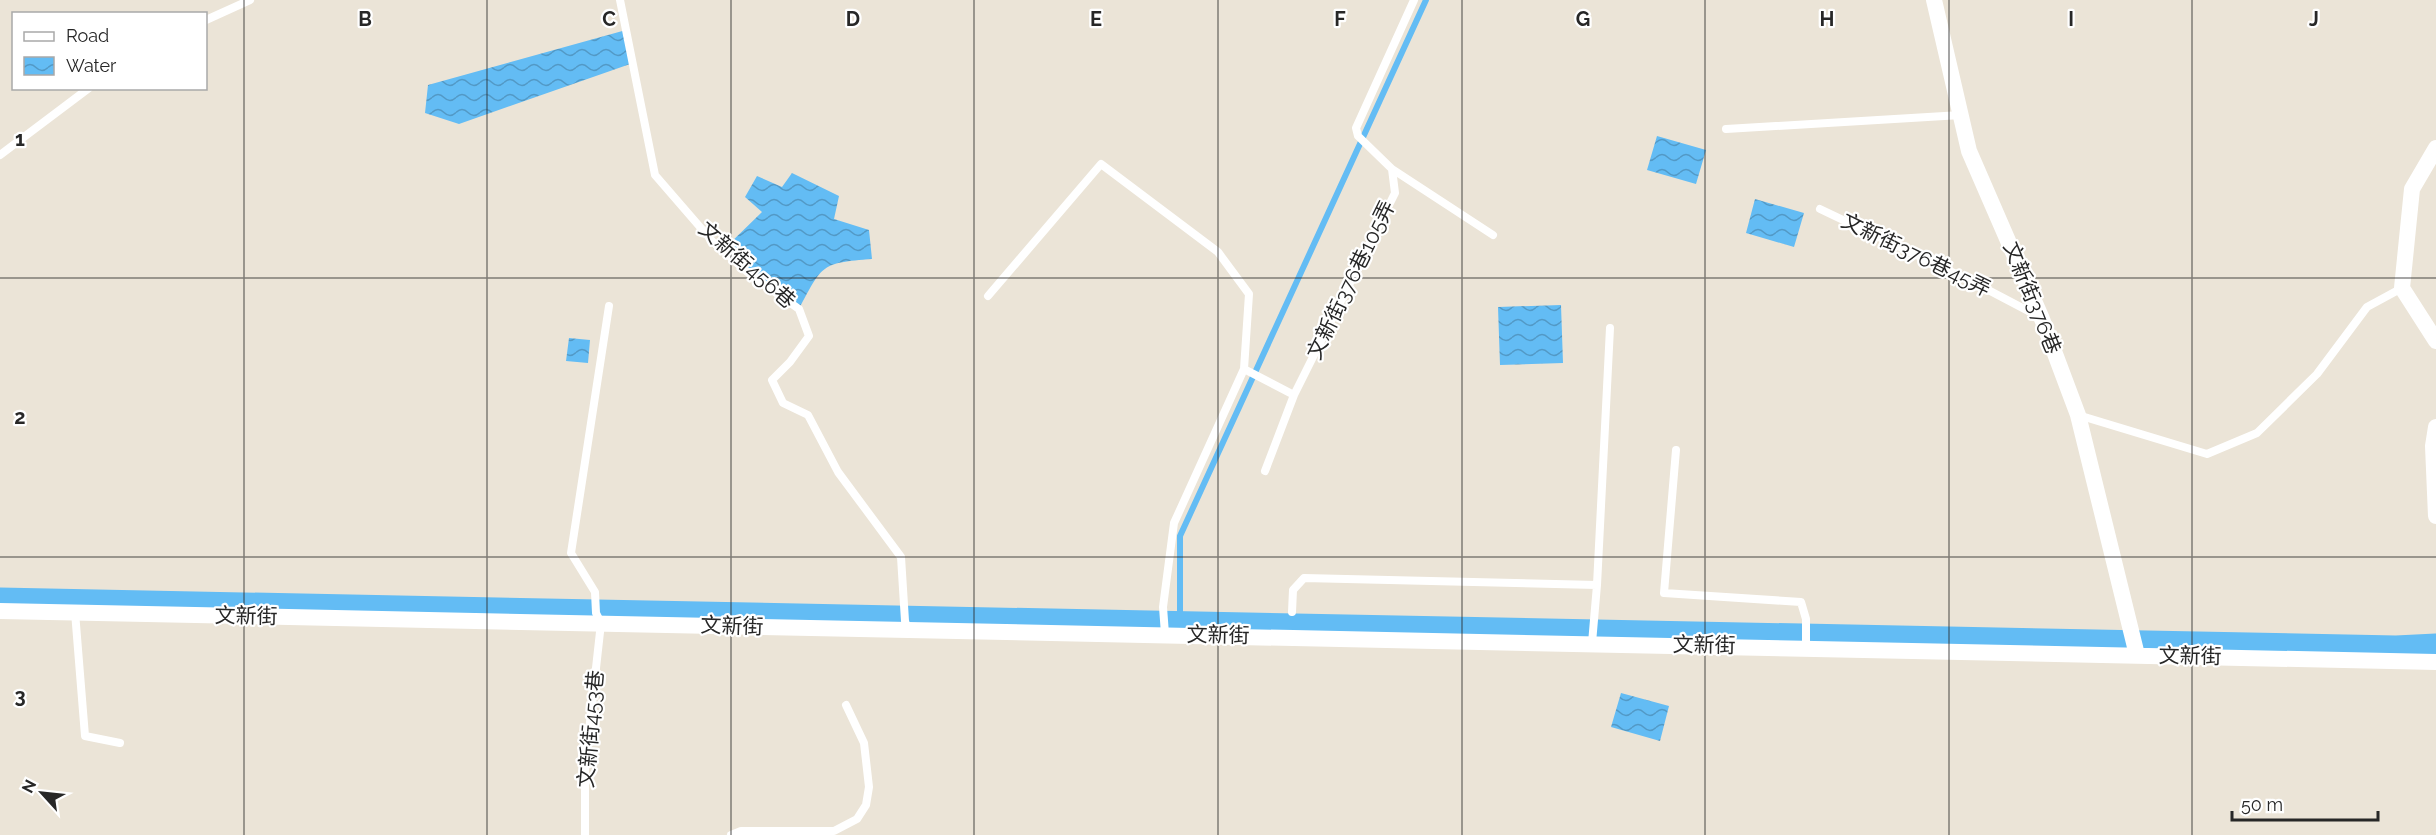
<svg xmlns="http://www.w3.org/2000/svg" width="2436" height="835" font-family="Raleway,'Noto Sans TC',sans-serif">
  <defs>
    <pattern id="water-waves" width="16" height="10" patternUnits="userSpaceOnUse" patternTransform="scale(1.5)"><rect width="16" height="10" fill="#63bcf4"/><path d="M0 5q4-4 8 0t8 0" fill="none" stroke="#5299c6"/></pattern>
  </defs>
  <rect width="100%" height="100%" fill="#ebe4d7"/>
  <path fill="url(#water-waves)" d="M626 30 633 63 459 124 425 113 428 85Z
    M1657 136 1706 150 1696 184 1647 170Z
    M792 173 839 196 834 219 869 230 872 259C821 263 823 264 799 309L723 250 762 212 745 197 757 176 782 187Z
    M1755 199 1804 213 1794 247 1746 233Z
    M1561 305 1563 363 1500 365 1498 307Z
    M569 338 590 340 588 363 566 361Z
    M1621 693 1669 706 1660 741 1611 727Z"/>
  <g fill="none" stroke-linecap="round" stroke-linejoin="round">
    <path stroke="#63bcf4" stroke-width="6" d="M1180 621V536L1426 0"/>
    <path stroke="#63bcf4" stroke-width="21" d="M0 598 2396 646 2436 644"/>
    <path stroke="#fff" stroke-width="8" d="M620 0 655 175 713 242 752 276 799 309 809 336 790 362 772 380 783 403 808 415 838 472 901 557 905 621 908 631
      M206 20 250 0
      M1726 129 1961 115
      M0 155 89 88
      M1392 169 1493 235
      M1820 209 1973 282 2038 316
      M988 296 1101 164 1218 252 1249 294 1244 369 1174 523 1163 607 1165 634
      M1244 369 1294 395
      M2078 415 2207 454 2257 433 2317 374 2367 307 2402 288
      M1676 450 1664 593 1801 602 1806 619V648
      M1265 471 1294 395 1395 193 1392 169 1358 136 1356 128 1414 0
      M75 612 85 736 120 743
      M1292 612 1293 590 1304 578 1597 585 1610 328
      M1592 643 1597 585
      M585 835V767L601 623 596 613 595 592 571 553 609 306
      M731 835 741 831H834L857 819 866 805 869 787 864 743 846 705"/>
    <path stroke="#fff" stroke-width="16" d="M1934 0 1969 151 2042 319 2078 415 2137 655
      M2436 148 2412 189 2402 288 2436 341
      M2436 427 2433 446 2436 516
      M0 611 2436 662"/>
  </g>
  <path fill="none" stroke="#272727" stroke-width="1.5" stroke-opacity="0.55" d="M244 0V835M487 0V835M731 0V835M974 0V835M1218 0V835M1462 0V835M1705 0V835M1949 0V835M2192 0V835M0 278H2436M0 557H2436"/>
  <g text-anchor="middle" stroke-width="4.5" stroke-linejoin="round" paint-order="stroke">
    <g font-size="21" fill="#272727" stroke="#fff">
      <text transform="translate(1916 255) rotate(26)" y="7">文新街376巷45弄</text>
      <text transform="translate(747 265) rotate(41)" y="7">文新街456巷</text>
      <text transform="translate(1351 280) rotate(-64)" y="7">文新街376巷105弄</text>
      <text transform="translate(2032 298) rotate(68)" y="7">文新街376巷</text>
      <text transform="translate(246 616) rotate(1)" y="7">文新街</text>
      <text transform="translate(732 626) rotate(2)" y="7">文新街</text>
      <text transform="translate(1218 635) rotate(1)" y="7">文新街</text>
      <text transform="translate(1704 645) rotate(1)" y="7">文新街</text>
      <text transform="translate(2190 656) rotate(1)" y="7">文新街</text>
      <text transform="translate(591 729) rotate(-85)" y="7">文新街453巷</text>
    </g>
  </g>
  <g font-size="20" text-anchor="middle" font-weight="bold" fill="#272727" stroke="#fff" stroke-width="4.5" stroke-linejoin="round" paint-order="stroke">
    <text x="365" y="26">B</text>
    <text x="609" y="26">C</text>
    <text x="853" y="26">D</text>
    <text x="1096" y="26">E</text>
    <text x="1340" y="26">F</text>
    <text x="1583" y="26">G</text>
    <text x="1827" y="26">H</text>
    <text x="2071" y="26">I</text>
    <text x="2314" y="26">J</text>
    <text x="20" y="146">1</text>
    <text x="20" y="424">2</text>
    <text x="20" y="703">3</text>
  </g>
  <rect x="12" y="12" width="195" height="78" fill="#ffffff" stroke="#a9a9a9" stroke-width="1.5"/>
  <rect x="24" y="32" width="30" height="9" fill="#ffffff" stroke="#a9a9a9" stroke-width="1.5"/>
  <text x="66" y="42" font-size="18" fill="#272727">Road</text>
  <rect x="24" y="57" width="30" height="18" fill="url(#water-waves)" stroke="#a9a9a9" stroke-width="1.5"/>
  <text x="66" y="72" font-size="18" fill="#272727">Water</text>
  <g transform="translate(42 793) rotate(297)" stroke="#ffffff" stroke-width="4.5" paint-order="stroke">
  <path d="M0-4.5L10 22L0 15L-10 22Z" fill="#272727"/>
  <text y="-9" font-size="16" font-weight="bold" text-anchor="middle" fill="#272727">N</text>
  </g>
  <path d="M2232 811v9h146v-9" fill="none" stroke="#272727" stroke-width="3"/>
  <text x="2241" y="811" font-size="18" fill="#272727" stroke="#ffffff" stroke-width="4.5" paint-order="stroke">50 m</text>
</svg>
